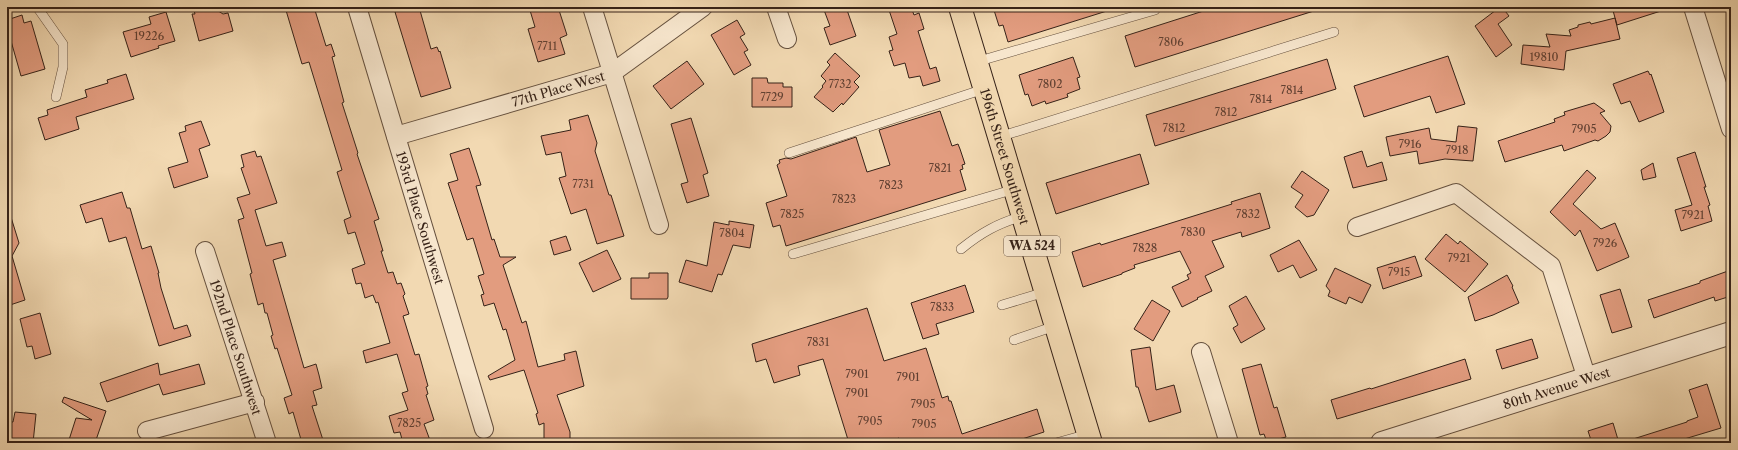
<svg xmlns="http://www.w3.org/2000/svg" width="1738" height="450" font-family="'Libre Caslon Text',serif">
  <rect width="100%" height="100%" fill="#f2d9b2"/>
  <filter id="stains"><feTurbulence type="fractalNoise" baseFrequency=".005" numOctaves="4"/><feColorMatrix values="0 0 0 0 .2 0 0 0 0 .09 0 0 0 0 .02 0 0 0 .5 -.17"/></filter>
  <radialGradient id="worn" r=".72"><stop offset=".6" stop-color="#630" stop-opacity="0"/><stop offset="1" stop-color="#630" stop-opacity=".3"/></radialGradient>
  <path fill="#e29c7f" stroke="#362218" d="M193 7H212L223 14 228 13 233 31 199 41 192 14H195Z
    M285 7H314L326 46 331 44 335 56 332 57 344 102 342 103 358 153 357 154 379 219 374 221 383 251H381L388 273 393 272 397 284 401 283 405 294 403 296 409 314 403 316 415 355 419 354 428 386 426 387 428 394 426 395 434 420 424 424 431 443H403L400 432 394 433 389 416 408 410 402 393 408 391 397 354 366 363 363 351 390 343 378 302 376 303 373 295 365 298 361 283 356 284 352 269 365 264 355 232 348 234 344 220 351 217 337 172 342 170 309 62 302 64Z
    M410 7H419L431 49 437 47 439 52 440 51 451 88 421 97 395 12Z
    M529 7H558L567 35 560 38 565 54 538 62 528 29 535 27Z
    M832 7H846L856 36 830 45 824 28 830 26 824 10Z
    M888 7H911L914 15 919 13 924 29 918 31 930 69 936 67 940 81 923 86 920 76 909 78 905 63 894 66 889 51 893 50 889 37 897 34Z
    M993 7H1109L1110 10 1008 42 1003 25 999 26Z
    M1216 7H1317V10L1135 67 1125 36Z
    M1500 7H1502L1509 16 1498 24 1512 45 1496 57 1475 26Z
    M1612 7H1664V10L1617 25Z
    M166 12 175 41 158 46 159 48 131 57 123 32 151 24 149 17Z
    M22 15 24 23 31 21 45 69 21 76 7 27V20Z
    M1615 18 1620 39 1566 51 1564 70 1521 64 1523 45 1550 47 1546 34 1571 36 1569 30 1578 27V25L1590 22 1591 24Z
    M737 20 745 34 740 37 748 50 744 52 751 65 734 75 711 35Z
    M835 53 860 76 854 82 859 87 843 105 842 103 833 112 814 97 823 87 822 86 826 81 821 76 830 65 827 62Z
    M1448 56 1465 104 1436 113 1430 96 1364 117 1354 86Z
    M1073 57 1080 77 1077 78 1080 89 1067 94 1068 97 1046 104 1045 101 1032 106 1028 94 1025 95 1019 75Z
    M1327 59 1336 89 1155 146 1146 115Z
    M687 61 704 84 671 109 653 86Z
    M1648 71 1650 75 1651 74 1664 112 1639 122 1630 101 1621 104 1613 84Z
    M126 74 134 99 76 117 79 129 45 140 38 118 48 115 47 110 87 97 85 90 108 83 107 80Z
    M752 78H767L768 83H783V87H792V107H752Z
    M1594 103 1605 111 1600 113 1611 126 1610 132 1606 136 1598 141 1595 140 1564 151 1562 145 1505 162 1498 141 1555 122 1554 119 1565 115 1564 112Z
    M940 111 952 146 958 144 960 149 965 164 962 165 963 169 960 170 966 190 786 246 780 225 773 227 766 203 787 196 777 165 780 163 779 160 786 158 791 159 856 137 867 172 890 165 879 130Z
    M588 115 597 143 595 151 609 195H611L624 236 597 244 586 209 571 214 559 178 566 176 561 152 546 155 541 136 571 130 569 120Z
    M691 118 708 173 703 175 709 196 687 203 681 184 688 182 671 124Z
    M201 121 210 145 199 149 208 177 174 188 168 168 188 162 179 133 186 131 185 126Z
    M1458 126 1477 128 1473 161 1445 159 1419 164 1417 151 1390 156 1386 137 1429 128 1431 139 1456 142Z
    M469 148 481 185 476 186 492 240 494 239 500 257H516L503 265 522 323 526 321 538 367 565 360 564 354 576 351 584 386 557 395 570 432V443H550V439H544V423L539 425 536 414 538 413 524 370 490 380 488 376 515 360 506 329 503 330 494 303 484 306 481 295 484 294 478 276 484 274 473 238 467 240 448 183 458 180 450 154Z
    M255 151 257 157 261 156 277 203 255 210 266 246 282 242 286 256 273 260 304 368 316 364 319 375 322 388 313 391 317 405 312 406 323 440H322L323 443H302L293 412 289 414 284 398 292 395 277 348 275 349 271 336 273 335 267 313H265L263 303 258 305 250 274 252 273 238 220 244 218 237 198 250 194 241 168 244 167 241 155Z
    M1362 151 1367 167 1382 162 1387 180 1353 188 1344 157Z
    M1695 152 1706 187H1704L1710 205 1708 206 1712 221 1681 231 1675 210 1692 205 1677 158Z
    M1140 154 1149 184 1056 214 1046 183Z
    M1653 163 1656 177 1643 180 1641 170Z
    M1587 170 1596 178 1573 204 1601 229 1615 223 1629 257 1597 271 1580 230 1575 236 1550 212Z
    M1302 171 1329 190 1314 215 1307 217 1295 207 1303 195 1291 187Z
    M122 192 127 208H130L142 249 151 246 159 273H158L161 288 174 329 187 325 191 336 159 346 126 237 109 242 102 218 86 223 80 205Z
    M1260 193 1270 228 1242 237 1241 232 1212 241 1224 267 1205 276 1212 291 1197 298 1198 299 1182 307 1172 287 1189 279 1187 275 1191 273 1180 251 1134 265 1135 268 1122 273V274L1083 287 1072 252 1100 243 1101 245 1232 204 1231 202Z
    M7 214H10L19 243 12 256 25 300 7 306Z
    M729 221 754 225 750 248 733 245 722 275 718 274 712 292 679 282 686 260 707 266 714 222 729 225Z
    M1446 234 1458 244 1460 241 1488 264 1465 292 1425 259Z
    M566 236 571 250 554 255 550 241Z
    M1299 240 1317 270 1300 278 1293 265 1278 272 1270 255Z
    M607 250 621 279 593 292 579 263Z
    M1415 256 1422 276 1383 289 1377 268Z
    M1335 268 1371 285 1362 303 1349 297 1346 304 1328 296 1330 291 1326 286Z
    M1728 271 1731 279V296L1715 301 1714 297 1654 318 1648 300 1700 283V281Z
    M649 273H668V297L667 299H631V278H649Z
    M1507 275 1513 286 1512 287 1519 303 1493 315 1475 321 1468 297Z
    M965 285 974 312 936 324 939 334 923 339 911 303Z
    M1620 289 1632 327 1612 333 1600 295Z
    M1246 296 1265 329 1241 343 1233 328 1238 325 1229 306Z
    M1152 300 1170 311 1153 341 1134 329Z
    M867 308 884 361 926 348 942 398 948 396 949 401H951L962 434 1037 409 1044 432 1019 440 1020 443H899V438L883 443H849L823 359 798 366 800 375 774 383 766 359 756 362 752 344Z
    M40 313 51 354 35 359 32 346 27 347 20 319Z
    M1532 339 1538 358 1502 369 1496 350Z
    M1150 347 1156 390 1174 385 1181 412 1149 422 1138 387H1136L1131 350Z
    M1465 359 1471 379 1337 419 1331 400 1370 388 1371 389Z
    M158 363 160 375 199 364 205 384 163 395 159 384 107 402 100 383Z
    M1261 364 1274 408 1277 407 1286 437 1267 442 1264 434 1260 435 1242 369Z
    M1707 384 1721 428 1681 440 1683 443H1630V440L1687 422V421L1698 417 1689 390Z
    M64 397 106 411 96 440 92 439 91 443H68L76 418 92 420 62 402Z
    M15 412 36 414 33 443H7L9 422H13Z
    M1613 423 1619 443H1592L1588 431Z"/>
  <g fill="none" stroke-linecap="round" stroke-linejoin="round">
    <g stroke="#65503e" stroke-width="10">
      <path id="service" d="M37 7 63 44V67L56 97
        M976 62 1155 10
        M999 137 1334 32
        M789 153 984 89
        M961 249C982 232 997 224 1023 216
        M793 254 1015 189
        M1002 305 1045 292
        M1014 340 1055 326
        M1056 443 1088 434"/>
    </g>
    <g stroke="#65503e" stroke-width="20">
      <g id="minor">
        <path id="s1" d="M357 7 484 429"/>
        <path d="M592 7 659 225"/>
        <path d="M776 7 787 39"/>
        <path d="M1693 7 1731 129"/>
        <path id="s2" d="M396 136 612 73 703 7"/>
        <path d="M1357 227 1456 193 1551 266 1587 379"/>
        <path id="s3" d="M205 251 267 443"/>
        <path d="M1201 352 1229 443"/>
        <path d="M147 431 255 402"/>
      </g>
    </g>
    <g stroke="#65503e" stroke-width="24">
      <g id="tertiary">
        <path id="s4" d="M1382 443 1731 333"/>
      </g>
    </g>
    <g stroke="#362218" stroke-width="24">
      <g id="primary">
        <path id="s5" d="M960 7 1091 443"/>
      </g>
    </g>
    <use href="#service" stroke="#f7e6cd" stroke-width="9"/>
    <use href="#minor" stroke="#f7e6cd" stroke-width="18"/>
    <use href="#tertiary" stroke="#f7e6cd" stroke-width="22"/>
    <use href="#primary" stroke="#f2d9b2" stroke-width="22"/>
  </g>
  <g text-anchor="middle" stroke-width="3" stroke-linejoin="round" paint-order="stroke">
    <g font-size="11" fill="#614032">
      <text x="149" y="40">19226</text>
      <text x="1171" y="46">7806</text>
      <text x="547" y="50">7711</text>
      <text x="1544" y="61">19810</text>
      <text x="840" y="88">7732</text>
      <text x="1050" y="88">7802</text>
      <text x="1292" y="94">7814</text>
      <text x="772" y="101">7729</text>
      <text x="1261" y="103">7814</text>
      <text x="1226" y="116">7812</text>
      <text x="1174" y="132">7812</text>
      <text x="1584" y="133">7905</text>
      <text x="1410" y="148">7916</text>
      <text x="1457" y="154">7918</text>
      <text x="940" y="172">7821</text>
      <text x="583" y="188">7731</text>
      <text x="891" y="189">7823</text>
      <text x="844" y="203">7823</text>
      <text x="792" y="218">7825</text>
      <text x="1248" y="218">7832</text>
      <text x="1693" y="219">7921</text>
      <text x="1193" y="236">7830</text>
      <text x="732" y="237">7804</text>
      <text x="1605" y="247">7926</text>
      <text x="1145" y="252">7828</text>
      <text x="1459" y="262">7921</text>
      <text x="1399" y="276">7915</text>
      <text x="942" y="311">7833</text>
      <text x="818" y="346">7831</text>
      <text x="857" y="378">7901</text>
      <text x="908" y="381">7901</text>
      <text x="857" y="397">7901</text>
      <text x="923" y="408">7905</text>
      <text x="870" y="425">7905</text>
      <text x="409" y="427">7825</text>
      <text x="924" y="428">7905</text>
    </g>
    <rect fill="#f7e6cd" stroke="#705d4e" stroke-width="1" x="1004" y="236" width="56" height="20" rx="3"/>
    <g font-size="12" font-weight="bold" fill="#362218">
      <text x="1032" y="250">WA 524</text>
    </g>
    <g font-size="13" fill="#362218" stroke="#f7e6cd">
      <text dy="5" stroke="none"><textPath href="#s2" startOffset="169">77th Place West</textPath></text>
      <text dy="5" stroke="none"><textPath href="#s5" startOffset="156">196th Street Southwest</textPath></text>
      <text dy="5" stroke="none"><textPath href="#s1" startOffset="220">193rd Place Southwest</textPath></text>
      <text dy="5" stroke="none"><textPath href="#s3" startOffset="101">192nd Place Southwest</textPath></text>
      <text dy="5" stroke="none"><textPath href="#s4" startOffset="183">80th Avenue West</textPath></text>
    </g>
  </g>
  <rect width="1738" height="450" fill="none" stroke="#f2d9b2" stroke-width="24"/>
  <rect x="8" y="8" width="1722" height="434" fill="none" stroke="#362218" stroke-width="2"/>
  <rect x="12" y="12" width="1714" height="426" fill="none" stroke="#362218"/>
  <rect width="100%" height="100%" filter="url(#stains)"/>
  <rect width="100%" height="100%" fill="url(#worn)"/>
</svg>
